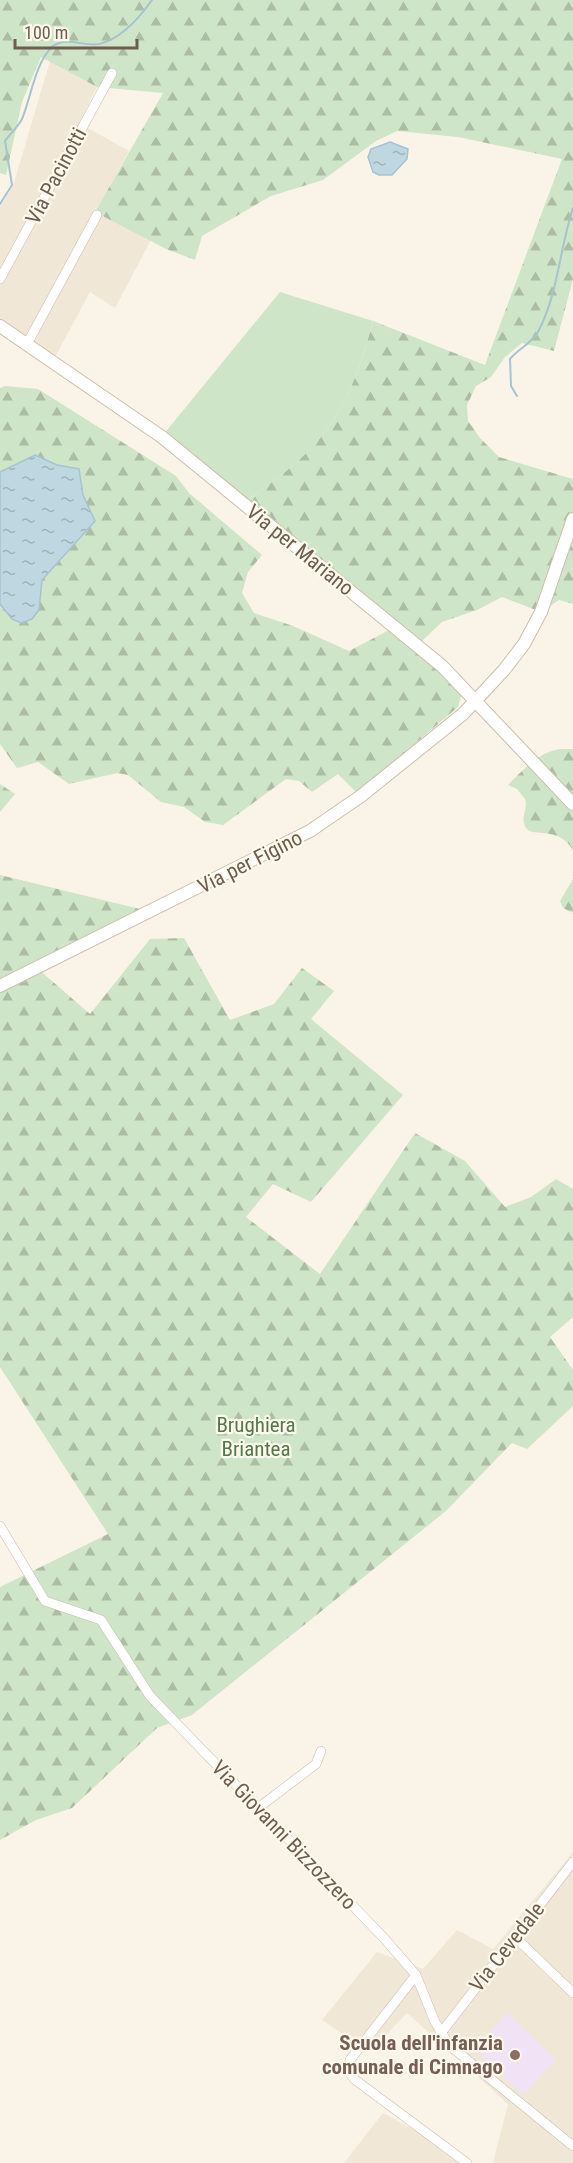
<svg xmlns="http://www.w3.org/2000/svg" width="573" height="2163" font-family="'Roboto Condensed',sans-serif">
  <defs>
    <pattern id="forest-firs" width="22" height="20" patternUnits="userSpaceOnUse" patternTransform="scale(1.5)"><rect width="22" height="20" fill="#cfe5c7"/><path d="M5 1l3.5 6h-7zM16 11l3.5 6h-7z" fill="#acbda4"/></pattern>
    <pattern id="water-ripples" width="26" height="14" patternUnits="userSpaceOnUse" patternTransform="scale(1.5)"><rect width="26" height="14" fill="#bed7e0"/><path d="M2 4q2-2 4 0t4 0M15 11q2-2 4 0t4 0" fill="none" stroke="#9fb2b8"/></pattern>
  </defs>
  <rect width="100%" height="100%" fill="#f9f4e7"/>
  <path fill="#f0e7d6" d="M50 61 97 87 79 123 129 151 95 212 151 240 115 308 90 292 54 359 0 323V207L13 186Z
    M573 1852V2163H493L508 2104 407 2013 370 2052 322 2020 377 1952 423 1969 457 1930 493 1949Z
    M383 2113 474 2163H344Z"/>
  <path fill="#f1e3f5" d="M508 2013 556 2060 523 2095 474 2049Z"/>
  <path fill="#cfe5c7" d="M280 292 373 321C349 412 323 450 245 501L163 435Z"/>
  <path fill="url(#forest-firs)" d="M0 0H573V279L554 351 522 343 505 357 491 377 476 386 467 405 468 421 480 438 499 457 573 479V604L559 600 541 612 502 597 477 610 442 622 422 641 245 501C323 450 349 412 373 321L485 365 562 159 458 137 397 131 376 141 323 180 271 196 202 236 195 260 166 249 95 212 163 93 97 87 41 57 22 102 6 175 0 173Z
    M5 386 38 389 176 476 189 493 262 555 248 572 242 593 254 613 293 626 349 651 393 628 462 693 458 707 357 793 338 774 312 792 299 781 286 779 223 825 205 822 184 807 161 802 128 775 117 773 69 784 38 762 17 768 0 744V388Z
    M560 749H573V850C556 822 528 842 524 823 522 814 528 808 525 799L517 789 508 785C524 769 537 753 560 749Z
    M0 784 15 794 0 812Z
    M0 875 144 910 0 983Z
    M573 879V913L563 908 560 901Z
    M184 938 230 1020 274 1004 302 968 334 991 311 1019 403 1095 311 1202 273 1184 246 1217 320 1274 415 1133 465 1161 505 1207 531 1197 556 1179 573 1189V1317L550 1337 573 1370V1406L527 1449 512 1443 446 1511 192 1715 157 1728 72 1808 36 1820 0 1840V1587L108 1534 0 1367V986L37 968 90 1014 150 939Z"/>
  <path fill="url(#water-ripples)" stroke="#a5c4d1" stroke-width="1.5" d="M390 142 408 149 407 159 392 175H379L373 172 368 157 371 149Z
    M35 455 57 465 79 469 83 495 95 521 42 580 39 610 32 619 21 623 12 619 0 604V472Z"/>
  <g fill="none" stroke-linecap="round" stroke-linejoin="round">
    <path stroke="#a5c4d1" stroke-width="2" d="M0 204 12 185 5 141C10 134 18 127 22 119 31 98 35 62 53 46 67 36 84 47 99 44 121 39 140 17 152 0
      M517 396 511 386 510 359C519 348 533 343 539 330 558 293 560 247 573 208"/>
    <g stroke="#c9bdae" stroke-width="10">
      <path id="street" d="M0 279 112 73
        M27 344 97 215
        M0 1526 45 1601 101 1620 150 1696 383 1937 416 1975 435 2022 449 2045 573 2146
        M258 1808 316 1764 321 1751
        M515 1937 573 1993
        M416 1975 350 2060 348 2070 354 2079 467 2163
        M441 2033 573 1862"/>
    </g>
    <g stroke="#ccbead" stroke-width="14">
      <path id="secondary" d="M0 326 162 437 442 666 573 804
        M0 986 310 831 361 796 463 714 504 670 524 644 541 612 573 519"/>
    </g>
    <use href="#street" stroke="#fff" stroke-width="9"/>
    <use href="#secondary" stroke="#fff" stroke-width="12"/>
  </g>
  <circle fill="#8d6e63" stroke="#fcf8ec" stroke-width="2" cx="515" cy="2055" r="6"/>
  <g text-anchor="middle" stroke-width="4.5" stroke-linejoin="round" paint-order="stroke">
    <g font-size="21" fill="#6f5e4f" stroke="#fcf8ec">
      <text transform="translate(56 176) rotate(-62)" y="7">Via Pacinotti</text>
      <text transform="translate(300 550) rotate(39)" y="7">Via per Mariano</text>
      <text transform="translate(250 862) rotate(-27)" y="7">Via per Figino</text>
      <text transform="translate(284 1835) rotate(46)" y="7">Via Giovanni Bizzozzero</text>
      <text transform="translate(507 1947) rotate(-52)" y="7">Via Cevedale</text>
    </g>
    <g font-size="21" fill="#53794b" stroke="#fcf8ec">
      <text x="256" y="1432">Brughiera<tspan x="256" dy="24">Briantea</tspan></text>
    </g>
    <g font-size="21" font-weight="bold" fill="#785e54" stroke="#fcf8ec" text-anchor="end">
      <text x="503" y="2050">Scuola dell'infanzia<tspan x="503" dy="24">comunale di Cimnago</tspan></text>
    </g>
  </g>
  <path d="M15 39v9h122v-9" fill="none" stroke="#6f5e4f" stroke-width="3"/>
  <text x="24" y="39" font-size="18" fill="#6f5e4f" stroke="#fcf8ec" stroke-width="4.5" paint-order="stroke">100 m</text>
</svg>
